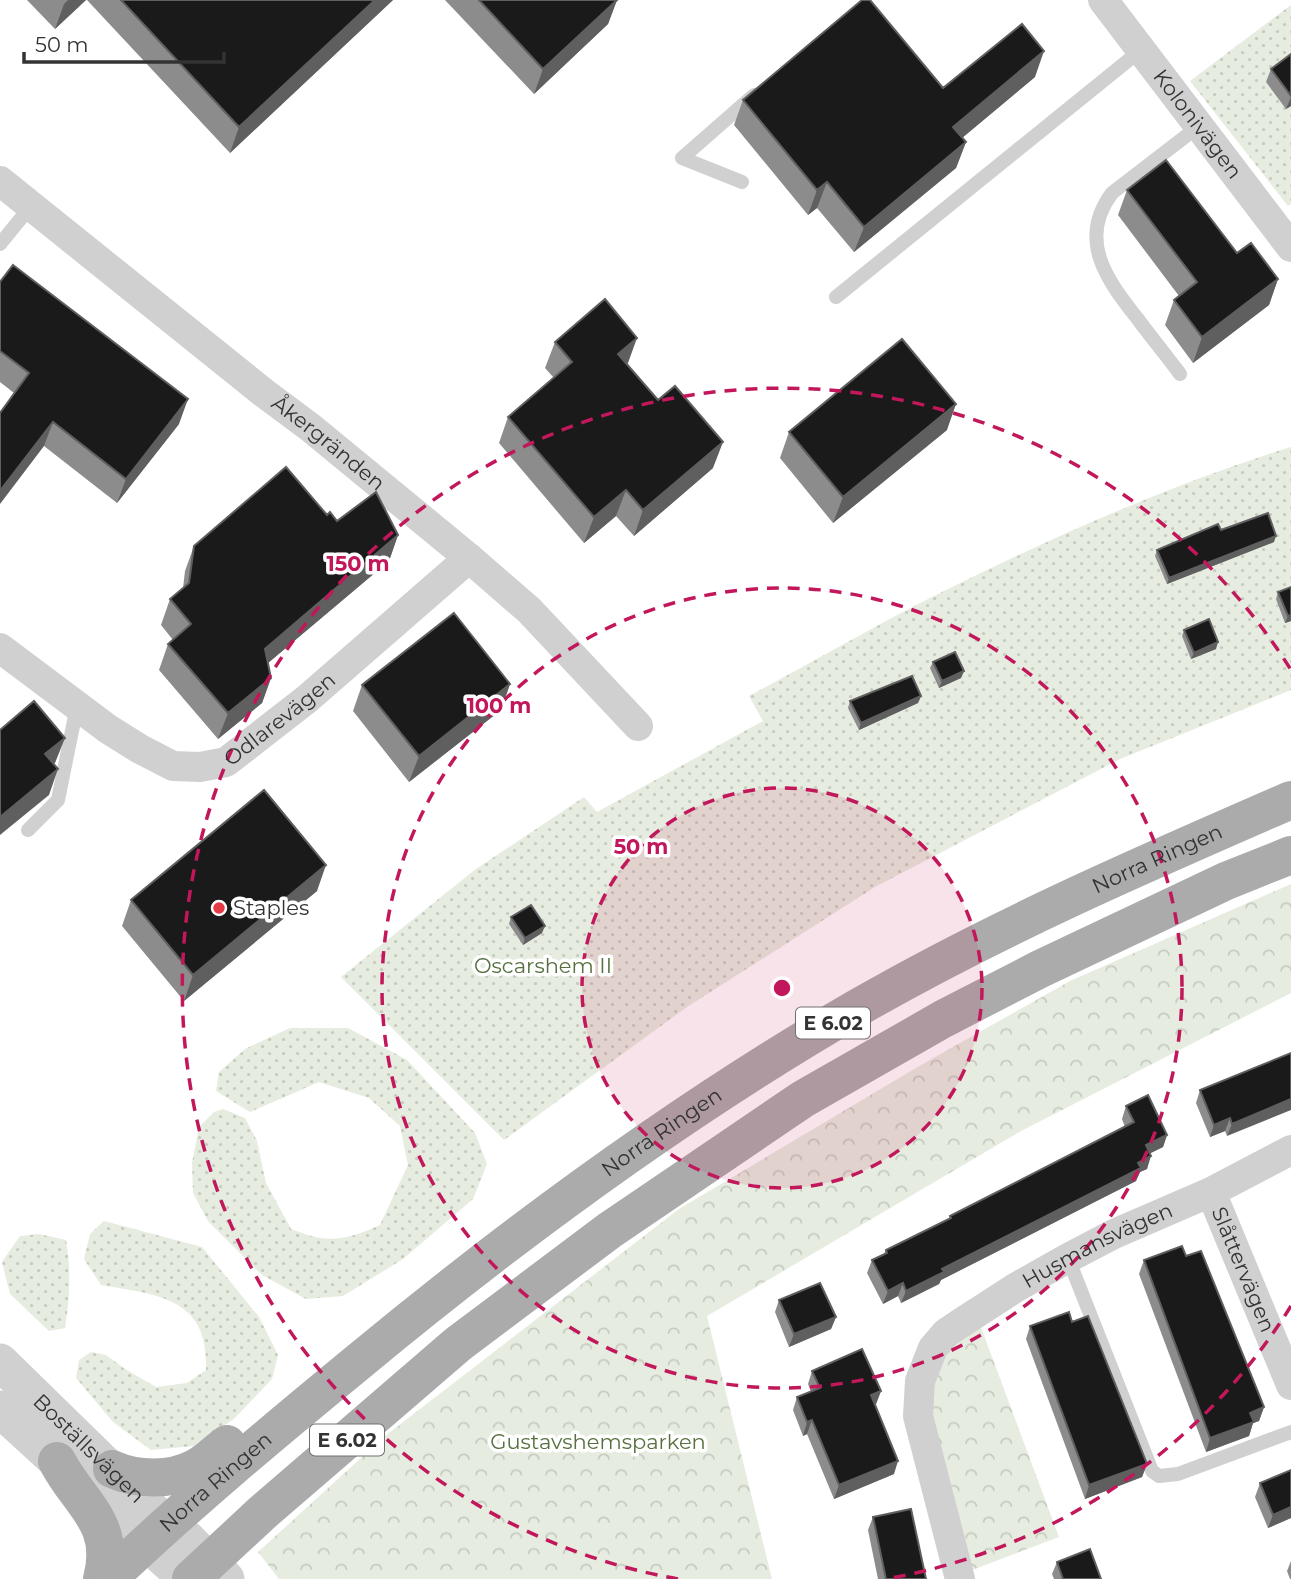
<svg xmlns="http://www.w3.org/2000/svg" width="1291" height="1579" font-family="Montserrat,sans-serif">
  <defs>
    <pattern id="grass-dots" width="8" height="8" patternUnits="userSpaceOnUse" patternTransform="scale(1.75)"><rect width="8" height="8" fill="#e6ecdf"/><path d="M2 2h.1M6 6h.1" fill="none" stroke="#c6cbc0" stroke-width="1.8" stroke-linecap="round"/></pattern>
    <pattern id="park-crowns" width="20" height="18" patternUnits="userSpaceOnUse" patternTransform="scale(1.75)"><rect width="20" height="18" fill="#e6ecdf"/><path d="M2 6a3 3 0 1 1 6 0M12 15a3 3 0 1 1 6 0" fill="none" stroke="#c6cbc0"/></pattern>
  </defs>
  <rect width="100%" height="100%" fill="#fff"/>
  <path fill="url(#grass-dots)" d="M1291 5V204L1288 206 1190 81Z
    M1291 447V690L1120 759 875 887 687 1007 504 1140 341 977 476 869 584 797 597 812 763 721 749 696C815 661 879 623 946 590 1057 535 1173 484 1291 447Z
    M290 1028H348L407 1060 475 1133 487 1164 473 1199 403 1259 343 1296 306 1299 262 1275 208 1221 193 1193 192 1163 199 1127 214 1112 223 1109 245 1118 257 1141 266 1183 291 1229C328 1244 344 1241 380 1225L408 1165 400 1126 369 1098 319 1082 250 1112 216 1091 219 1072 245 1049Z
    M104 1221 202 1247 259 1317 278 1355 272 1379 235 1418 194 1446 151 1450 113 1422 76 1378 79 1360 91 1352 106 1355 125 1369 156 1387 187 1383 206 1370C209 1297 158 1295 101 1285L84 1259 90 1234Z
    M39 1234 66 1240C71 1270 70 1298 65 1328L49 1331 10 1294 2 1262 20 1236Z"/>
  <path fill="url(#park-crowns)" d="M1291 884V993L1021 1131 707 1316 772 1579H279L258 1552 385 1436 679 1209 921 1065 1070 981Z
    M976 1314 1059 1537 959 1575 921 1432 946 1333Z"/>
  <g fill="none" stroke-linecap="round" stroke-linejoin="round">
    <path stroke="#d0d0d0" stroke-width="14" d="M742 182 682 158 754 95
      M0 244 31 206
      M836 297 1141 50
      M1180 374C1166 355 1151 337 1137 318 1107 280 1077 240 1112 193L1199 126
      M28 830 58 800 77 706
      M1068 1258 1152 1471 1159 1476 1178 1474 1291 1432"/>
    <g stroke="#d0d0d0" stroke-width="30">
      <path id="s1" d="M1103 0 1291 247"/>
      <path id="s2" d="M0 181 264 393 311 428 469 558 529 610 638 726"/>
      <path id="s3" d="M0 648 108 729 140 749 173 766 200 767 226 762 307 699 469 558"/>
      <path id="s4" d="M1211 1192 1291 1385"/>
      <path id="s5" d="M960 1579 918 1416 920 1381 933 1348 946 1333 964 1321 1015 1288 1068 1258 1114 1234 1211 1192 1291 1150"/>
    </g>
    <g stroke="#d0d0d0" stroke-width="37">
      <path id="s6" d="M0 1362 167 1525 187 1539 226 1579"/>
      <path d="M0 1409 57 1461 76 1471 147 1543 187 1579"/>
    </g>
    <g stroke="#ababab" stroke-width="38">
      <path d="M57 1461C79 1504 117 1522 102 1579"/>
      <path d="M112 1469C136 1480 171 1481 195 1468 207 1462 216 1452 227 1444"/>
      <path id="s7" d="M108 1579C188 1503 272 1433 357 1363 515 1232 681 1110 859 1007 998 927 1144 864 1291 800"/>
      <path d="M191 1579 262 1513 458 1344 610 1230 803 1099 943 1019 1040 969 1226 881 1291 855"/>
    </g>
  </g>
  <path fill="#8c8c8c" d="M27 0H86L55 29Z
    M87 0H393L230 153Z
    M445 0H617L608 24 534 94Z
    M1291 54V106L1286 109 1266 82 1271 69Z
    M1035 77 962 138 966 142 956 168 854 252 817 208 808 215 734 125 743 100 943 88Z
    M1127 190 1237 253 1278 279 1269 305 1193 363 1165 325 1174 300 1179 296 1118 215Z
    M0 282 179 424 117 503 44 446 14 393 0 382Z
    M555 342 628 363 627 364 713 468 634 536 616 516 584 543 499 443 508 417 554 378 545 368Z
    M947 430 833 523 780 458 789 432Z
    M327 515 337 521 398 535 389 561 268 663 271 678 262 703 218 739 159 670 168 644 173 640 161 625 170 599 183 588 185 571 194 546Z
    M1221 530 1274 542 1167 584 1155 556 1157 550Z
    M1291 587V621L1285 623 1276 599 1278 592Z
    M1184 630 1216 649 1191 659 1182 636Z
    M933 662 964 671 961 678 939 688 930 668Z
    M510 684 501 710 409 782 353 711 362 685Z
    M921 696 918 703 859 730 848 708 850 701Z
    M317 891 184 1001 122 926 131 900Z
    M511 917 542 933 523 945 509 924Z
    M1291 1053 1227 1136 1225 1131 1210 1137 1196 1103 1200 1090Z
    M1126 1106 1167 1135 1163 1147 1150 1153 1147 1169 1140 1172 1136 1181 941 1280 939 1284 901 1303 898 1296 883 1304 867 1273 872 1260 884 1254 886 1250 949 1219 950 1216 1125 1127 1122 1119Z
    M1186 1256 1264 1407 1259 1421 1253 1423 1249 1436 1206 1452 1139 1274 1144 1260Z
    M779 1300 836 1317 831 1329 789 1347 775 1312Z
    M1072 1322 1147 1464 1142 1477 1085 1499 1026 1339 1030 1326Z
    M812 1371 881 1391 876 1404 875 1405 894 1474 834 1499 807 1434 803 1436 793 1410 797 1397 811 1392 808 1384Z
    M1291 1470V1518L1268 1528 1255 1497 1260 1483Z
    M873 1517 926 1579H878L868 1530Z
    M1291 1561V1579H1290L1287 1571Z
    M1057 1562 1101 1579H1054L1052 1574Z"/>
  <path fill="#5f5f5f" d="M68 0H86L55 29 64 4Z
    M375 0H393L230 153 239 127Z
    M617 0 608 24 534 94 543 69Z
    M1044 51 1035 77 944 153 953 127Z
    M1291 97V106L1286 109Z
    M966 142 956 168 854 252 864 227Z
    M827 182 817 208 808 215 817 190Z
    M1278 279 1269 305 1193 363 1202 337Z
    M637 338 628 363 608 380 618 354Z
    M188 399 179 424 117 503 126 479Z
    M956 404 947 430 833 523 843 497Z
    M53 422 44 446 0 504V491Z
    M723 442 713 468 634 536 643 510Z
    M626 490 616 516 584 543 594 517Z
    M398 535 389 561 255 674 265 649Z
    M1276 536 1274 542 1167 584 1169 578Z
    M1291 615V621L1285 623 1288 616Z
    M1218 642 1216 649 1191 659 1194 653Z
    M964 671 961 678 939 688 942 681Z
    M271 678 262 703 218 739 228 713Z
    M510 684 501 710 409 782 419 756Z
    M921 696 918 703 859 730 861 723Z
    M65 738 55 763 36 780 45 754Z
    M58 769 49 795 0 835V817Z
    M326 865 317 891 184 1001 193 975Z
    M545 926 542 933 523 945 525 938Z
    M1291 1099V1110L1227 1136 1232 1124Z
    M1230 1118 1225 1131 1210 1137 1214 1125Z
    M1167 1135 1163 1147 1141 1158 1146 1145Z
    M1151 1156 1147 1169 1140 1172 1136 1181 941 1280 939 1284 901 1303 906 1291 942 1269Z
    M903 1283 898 1296 883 1304 888 1291Z
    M836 1317 831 1329 789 1347 794 1334Z
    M881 1391 876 1404 866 1409 871 1395Z
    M1264 1407 1259 1421 1253 1423 1249 1436 1206 1452 1210 1438 1250 1413Z
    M812 1420 807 1434 803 1436 807 1422Z
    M898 1461 894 1474 834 1499 839 1485Z
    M1147 1464 1142 1477 1085 1499 1089 1485Z
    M1291 1507V1518L1268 1528 1273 1515Z"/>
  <path fill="#1a1a1a" stroke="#5f5f5f" stroke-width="2" d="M121 0H375L239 127Z
    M479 0H617L543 69Z
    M862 0H870L943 88 1022 24 1044 51 953 127 966 142 864 227 827 182 817 190 743 100Z
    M1291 54V96L1271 69Z
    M1166 160 1237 253 1251 243 1278 279 1202 337 1174 300 1197 282 1127 190Z
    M13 265 188 399 126 479 53 422 0 491V413L29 373 0 351V282Z
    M605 299 637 338 618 354 658 400 675 386 723 442 643 510 626 490 594 517 508 417 572 362 555 342Z
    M902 339 956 404 843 497 789 432Z
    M286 467 327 515 330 512 337 521 376 492 398 535 265 649 271 678 228 713 168 644 191 624 170 599 189 583 194 546Z
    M1268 513 1276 536 1169 578 1157 550 1218 524 1221 530Z
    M1291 587V615L1288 616 1278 592Z
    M454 613 510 684 419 756 362 685Z
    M1209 619 1218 642 1194 653 1184 630Z
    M955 652 964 671 942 681 933 662Z
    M912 676 921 696 861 723 850 701Z
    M34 701 65 738 45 754 58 769 0 817V730Z
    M264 790 326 865 193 975 131 900Z
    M531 905 545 926 525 938 511 917Z
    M1291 1053V1099L1232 1124 1230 1118 1214 1125 1200 1090Z
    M1148 1095 1167 1135 1146 1145 1151 1156 1138 1163 1141 1168 942 1269 944 1272 906 1291 903 1283 888 1291 872 1260 887 1253 886 1250 951 1218 950 1216 1134 1122 1126 1106Z
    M1182 1246 1186 1256 1201 1251 1264 1407 1250 1413 1254 1422 1210 1438 1144 1260Z
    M820 1283 836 1317 794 1334 779 1300Z
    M1069 1312 1072 1322 1088 1316 1147 1464 1089 1485 1030 1326Z
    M862 1349 881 1391 871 1395 898 1461 839 1485 812 1420 807 1422 797 1397 820 1388 812 1371Z
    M1291 1470V1507L1273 1515 1260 1483Z
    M911 1509 926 1579H886L873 1517Z
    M1090 1549 1101 1579H1063L1057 1562Z"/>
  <circle cx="782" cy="988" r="200" fill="#c2185b" fill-opacity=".12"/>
  <g fill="none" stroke="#c2185b" stroke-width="3.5" stroke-dasharray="12 9">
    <circle cx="782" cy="988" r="200"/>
    <circle cx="782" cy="988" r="400"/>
    <path d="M1291 1306A600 600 0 0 1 886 1579M678 1579A600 600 0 1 1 1291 670"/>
  </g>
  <circle fill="#e63946" stroke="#fff" stroke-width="2.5" cx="219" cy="908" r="7"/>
  <g text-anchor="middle" stroke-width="7" stroke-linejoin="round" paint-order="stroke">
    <g fill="#fff" stroke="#707070" stroke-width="2">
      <rect x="796" y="1007.5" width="74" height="31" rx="5"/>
      <rect x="310" y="1424.5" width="74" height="31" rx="5"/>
    </g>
    <g font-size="19" font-weight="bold" fill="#333">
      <text x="833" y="1030">E 6.02</text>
      <text x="347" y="1447">E 6.02</text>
    </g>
    <g font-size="21" fill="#333" stroke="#fff">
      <text dy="7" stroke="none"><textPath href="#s1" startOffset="156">Kolonivägen</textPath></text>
      <text dy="7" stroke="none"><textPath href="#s2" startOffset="420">Åkergränden</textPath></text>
      <text dy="7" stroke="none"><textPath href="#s3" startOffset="332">Odlarevägen</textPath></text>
      <text dy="7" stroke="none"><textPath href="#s7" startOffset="1279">Norra Ringen</textPath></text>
      <text dy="7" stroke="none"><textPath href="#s7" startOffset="712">Norra Ringen</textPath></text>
      <text dy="7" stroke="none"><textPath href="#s5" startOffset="434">Husmansvägen</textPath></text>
      <text dy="7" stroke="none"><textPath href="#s4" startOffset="84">Slåttervägen</textPath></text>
      <text dy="7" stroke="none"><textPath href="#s6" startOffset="124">Boställsvägen</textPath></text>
      <text dy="7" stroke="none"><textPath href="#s7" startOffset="145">Norra Ringen</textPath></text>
    </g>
    <g font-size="21" fill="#333" stroke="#fff" text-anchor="start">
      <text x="233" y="915">Staples</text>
    </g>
    <g font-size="21" fill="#56703f" stroke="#fff">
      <text x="543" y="973">Oscarshem II</text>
      <text x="598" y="1449">Gustavshemsparken</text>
    </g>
  </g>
  <circle cx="782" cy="988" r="10" fill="#c2185b" stroke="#fff" stroke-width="3.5"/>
  <g font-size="21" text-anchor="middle" font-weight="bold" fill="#c2185b" stroke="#fff" stroke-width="7" stroke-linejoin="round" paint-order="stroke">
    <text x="358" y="571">150 m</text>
    <text x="499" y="713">100 m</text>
    <text x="641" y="854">50 m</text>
  </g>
  <path d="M24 52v10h200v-10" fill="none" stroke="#333333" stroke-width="3.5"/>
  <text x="35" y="52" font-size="21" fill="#333333" stroke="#ffffff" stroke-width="5" paint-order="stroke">50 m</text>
</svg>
